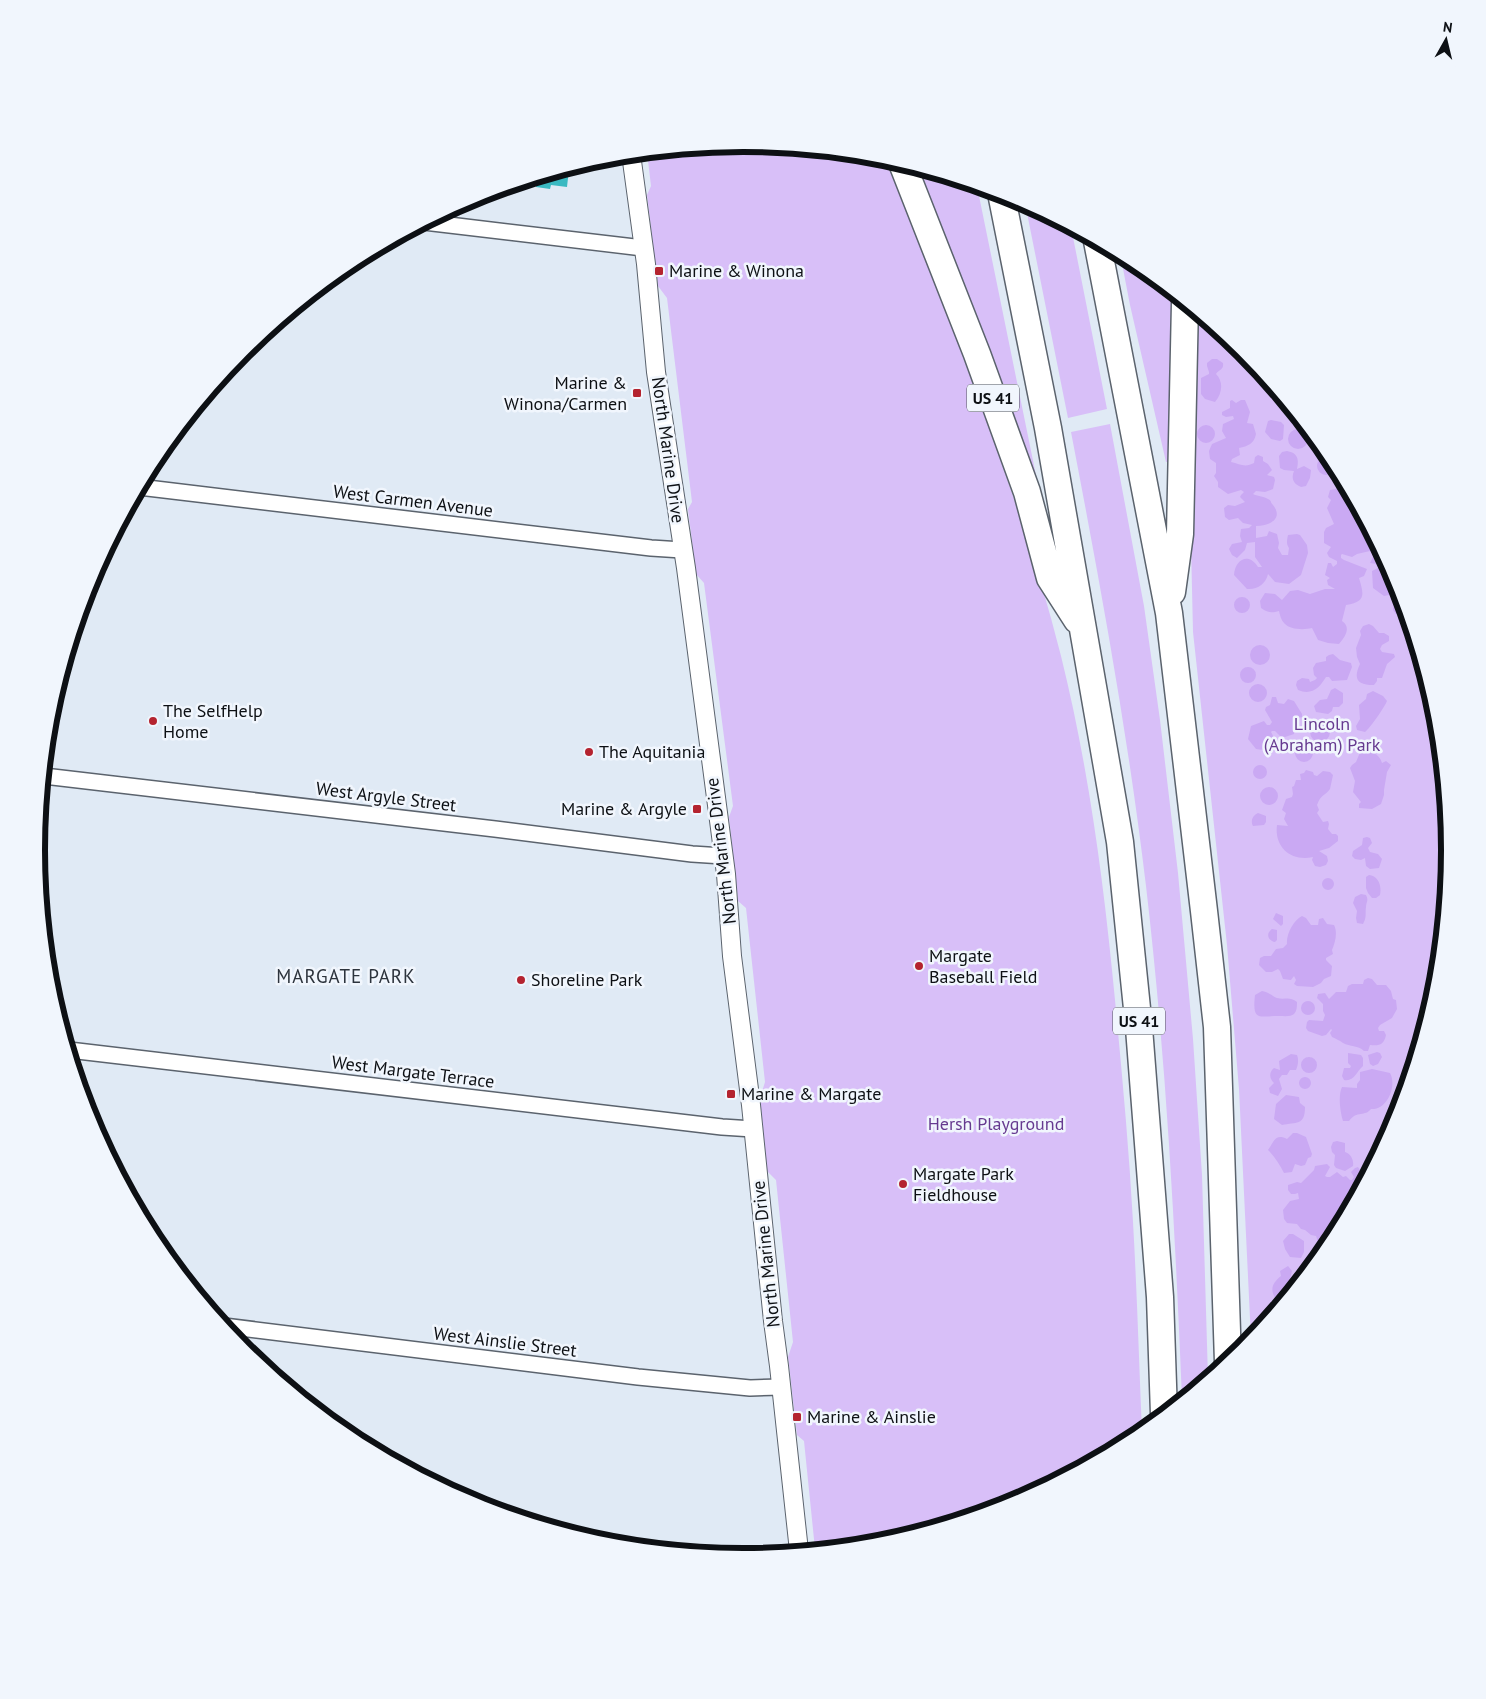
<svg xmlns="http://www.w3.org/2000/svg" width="1486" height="1699" font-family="'PT Sans',sans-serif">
  <rect width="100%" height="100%" fill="#e0eaf5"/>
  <path fill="#d8bff8" d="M743 143 881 156 891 159C914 223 937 287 961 351 998 451 1035 552 1061 656 1089 769 1104 884 1115 1000 1122 1074 1129 1148 1133 1222 1137 1292 1139 1362 1142 1432L1135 1437 1013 1503 881 1543 815 1549 804 1441 797 1435 789 1365 788 1357 793 1342 776 1180 767 1171 760 1098 765 1082 746 908 738 901 729 817 733 806 704 583 696 574 688 509 692 502 667 298 658 286 647 195 651 186 647 152Z
    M917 167 977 186 1039 490Z
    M1025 203 1071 227 1107 409 1068 418Z
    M1120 253 1136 262 1171 291V461L1166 462 1130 305Z
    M1192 308 1243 350 1331 457 1396 579 1436 712 1450 850 1436 988 1396 1120 1330 1242 1251 1339 1239 1089 1227 945 1193 632 1191 546Z
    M1110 424 1144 606 1160 720 1178 873 1193 1039 1202 1175 1208 1378 1182 1399C1175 1228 1166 1057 1146 886 1128 734 1100 583 1071 432Z"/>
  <path fill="#caa9f3" d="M1212 359H1217L1223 363C1224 370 1219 369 1216 374 1224 382 1222 394 1215 402L1205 399 1201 394V378L1209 374V372L1207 366V363Z
    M1232 400 1236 403 1241 400H1245L1250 412 1247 423 1253 424 1256 434C1254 444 1248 446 1239 448L1240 455 1232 459 1231 462C1240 464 1245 468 1254 463L1255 457 1258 455 1263 457V461L1268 464 1272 470 1267 475 1274 477 1275 480 1273 489 1265 492 1256 491 1253 494C1257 496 1263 496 1268 499 1273 502 1269 501 1273 505 1284 519 1269 526 1256 526V538L1267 536 1269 531 1277 534 1279 543 1278 548 1282 555H1288L1289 548C1286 544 1287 540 1288 535L1297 534 1300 535 1307 545 1308 553 1301 575 1289 584 1275 582 1268 574C1266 584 1257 590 1247 589L1234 575C1235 559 1249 552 1258 567H1262L1255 557V542L1247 543 1245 550 1237 558 1232 555 1229 549 1232 544 1242 542 1240 536 1241 529 1249 528 1252 525 1243 523 1238 518 1229 520 1225 517 1224 508 1228 505 1235 506 1245 502 1240 497 1241 495 1244 492 1241 490 1228 494 1218 487V482L1214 476 1216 473V463L1210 459 1209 451 1212 444 1226 438 1222 431 1223 424 1234 419 1233 416 1226 417 1222 415V412L1230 408V401Z
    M1271 420 1281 422 1284 425 1283 439 1280 441 1271 439 1265 432 1268 421Z
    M1197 434a9 9 0 1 1 18 0a9 9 0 1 1-18 0Z
    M1288 439a10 10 0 1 1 20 0a10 10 0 1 1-20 0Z
    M1287 451C1298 453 1299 459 1297 469L1304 466 1311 470 1310 478 1306 486 1301 487C1293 484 1291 478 1294 471L1284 470 1280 468 1279 456 1282 452Z
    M1317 466a9 9 0 1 1 18 0a9 9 0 1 1-18 0Z
    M1336 474H1340L1396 579 1399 587 1393 589 1389 595 1384 596 1373 588 1372 571 1378 568 1376 564 1370 563 1374 555 1370 551 1357 554 1352 557 1342 554 1341 555V558L1344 560 1367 569 1364 576 1359 578C1364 595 1366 602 1346 605L1342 621C1351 627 1346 636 1339 644L1328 643 1318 640 1312 628C1304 630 1290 630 1284 623 1281 620 1280 615 1279 611 1272 613 1268 613 1261 608L1260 601 1265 593 1275 594 1282 600 1290 591 1298 590 1310 594 1325 589H1335L1328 585 1327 580 1330 578 1325 575 1328 563H1331L1333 567 1337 564V561L1329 557 1327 553 1331 547 1324 543V532L1326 528 1334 524 1327 508 1331 500 1328 497 1330 490 1336 489 1340 481 1336 479Z
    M1400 593 1409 621 1396 614 1393 610C1393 604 1398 599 1400 593Z
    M1234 605a8 8 0 1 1 16 0a8 8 0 1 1-16 0Z
    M1369 624 1373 626 1379 633H1384L1389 636V641L1382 645 1380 649 1382 652 1394 654 1395 657 1387 664 1382 678H1377V681L1374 685C1357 685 1353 679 1360 664L1357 657 1356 648 1361 635 1360 631 1363 626Z
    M1250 655a10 10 0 1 1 20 0a10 10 0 1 1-20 0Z
    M1333 654 1340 660 1351 663 1352 667 1347 680 1332 681 1329 677H1326C1320 687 1312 696 1298 690L1296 685 1297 681 1302 678 1309 679 1310 682 1315 680 1317 678 1314 675 1313 668 1316 663 1326 661V657L1329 655Z
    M1240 675a8 8 0 1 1 16 0a8 8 0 1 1-16 0Z
    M1249 693a9 9 0 1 1 18 0a9 9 0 1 1-18 0Z
    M1335 688 1343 693V703L1339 707H1333L1332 711 1328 714 1316 712 1314 706 1320 700 1327 699 1331 690Z
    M1373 691 1383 696 1387 701C1384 708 1371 727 1365 732L1357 730 1356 726 1360 719 1359 705 1366 699 1367 694Z
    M1272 697H1276L1278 703 1284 704 1288 699 1294 701 1302 714V717L1296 719 1294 734 1285 737 1280 736 1275 731H1272L1271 732C1280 747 1269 752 1256 749L1248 739 1251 726 1264 721 1267 725H1270L1272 722 1265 710 1266 707 1270 705Z
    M1310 732a10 10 0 1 1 20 0a10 10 0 1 1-20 0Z
    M1295 753a9 9 0 1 1 18 0a9 9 0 1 1-18 0Z
    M1361 750C1371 751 1379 753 1382 763L1386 761 1391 765 1387 772 1384 790V795L1381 804 1372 809 1359 808V804L1361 802 1353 792 1355 781 1350 768 1352 765 1356 762Z
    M1253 772a7 7 0 1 1 14 0a7 7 0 1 1-14 0Z
    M1306 770 1313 772 1314 775 1317 776 1323 771 1330 772 1333 775 1330 789C1325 796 1321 794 1317 805L1319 810 1317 813 1323 822 1328 821 1329 824 1328 829 1332 834H1336L1338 836V841L1329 848 1319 851 1327 856 1328 861 1326 865 1320 867 1315 866 1312 860 1313 857C1291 862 1274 847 1277 825L1288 826 1284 819 1286 813 1282 810 1286 799 1292 797 1293 794 1292 787 1294 786 1296 780H1301L1300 774 1304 773Z
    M1260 796a9 9 0 1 1 18 0a9 9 0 1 1-18 0Z
    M1258 813 1266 816V822L1264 825 1253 826C1250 821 1253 815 1258 813Z
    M1367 837 1370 838 1372 843 1368 848 1370 852 1378 854 1382 859 1379 868 1370 869 1366 866 1365 858 1361 860 1355 859 1352 856 1353 851 1362 845 1363 838Z
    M1369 875C1378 876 1382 885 1380 895L1376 898H1372L1368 893 1366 888V877Z
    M1322 884a6 6 0 1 1 12 0a6 6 0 1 1-12 0Z
    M1361 894 1366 895C1369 901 1366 902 1366 907 1365 914 1367 917 1363 924L1357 923 1356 918 1357 911 1353 903 1355 897Z
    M1276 913 1283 916V924L1281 926 1273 919Z
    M1302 916 1306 918 1311 925H1318L1319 919 1323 918 1327 924 1334 925C1338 933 1335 943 1332 950L1333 954 1326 958V960L1332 966 1331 976 1324 979 1321 983 1313 987 1297 986 1294 984 1296 980 1294 976 1291 980 1283 979 1280 971 1278 969 1272 972H1266L1259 965 1260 958 1264 956H1271L1276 949 1283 948 1287 944C1286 934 1294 920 1302 916Z
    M1272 929 1277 930V940L1275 942C1267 940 1266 933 1272 929Z
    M1368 978 1372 979 1377 985H1386L1391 991 1393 999 1396 1000 1397 1009 1392 1018 1380 1025 1378 1028 1379 1031H1384L1386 1035C1384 1045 1379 1046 1370 1045L1368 1051H1364C1358 1045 1350 1047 1343 1043 1339 1040 1336 1039 1332 1037L1330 1033 1332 1030 1331 1029 1326 1035 1322 1036 1308 1031 1306 1028 1307 1022 1309 1020 1323 1021 1325 1015 1323 1011V1004L1317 998 1318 994 1325 993 1329 999 1336 992H1346L1348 986 1352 984H1363L1364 980Z
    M1262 991C1269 992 1272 996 1277 998 1285 1000 1290 996 1297 1002 1297 1006 1297 1011 1294 1014 1291 1017 1284 1016 1279 1016 1259 1016 1252 1022 1255 995Z
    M1301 1008a7 7 0 1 1 14 0a7 7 0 1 1-14 0Z
    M1377 1052 1380 1053 1382 1057 1378 1064 1373 1066 1370 1064 1368 1055Z
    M1348 1053 1361 1055 1363 1058V1066C1356 1072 1354 1082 1344 1080L1342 1076 1344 1068H1350L1351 1066 1348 1063Z
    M1291 1054 1297 1055C1299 1060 1298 1065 1296 1070H1290L1287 1075H1282L1279 1079 1282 1089 1278 1096 1270 1093 1269 1088 1274 1083C1269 1078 1269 1072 1274 1068L1280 1070 1279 1061Z
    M1301 1065a8 8 0 1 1 16 0a8 8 0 1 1-16 0Z
    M1372 1069 1390 1073C1397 1085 1388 1110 1371 1109 1365 1117 1357 1110 1349 1121H1343C1340 1112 1338 1095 1342 1087L1357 1088V1084L1360 1080V1072Z
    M1299 1083a6 6 0 1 1 12 0a6 6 0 1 1-12 0Z
    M1286 1095 1299 1097 1300 1103 1305 1107C1305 1126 1296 1122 1282 1125L1274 1119 1276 1104Z
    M1293 1133H1297L1306 1137 1312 1154 1311 1157 1308 1158 1305 1165 1301 1166 1295 1164 1292 1172 1284 1173C1280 1165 1274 1156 1268 1150 1274 1142 1275 1133 1287 1139Z
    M1337 1141 1345 1143V1152C1351 1154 1354 1160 1353 1166L1345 1171 1336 1168 1334 1165 1335 1155 1332 1152 1331 1147 1333 1142Z
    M1327 1164 1330 1167 1325 1176 1327 1177H1330L1337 1172 1343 1177 1346 1176 1350 1180H1352L1354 1177 1351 1172 1355 1168 1358 1167 1362 1173 1367 1175 1328 1245 1318 1242 1316 1236 1311 1235 1305 1230 1301 1229 1297 1224 1287 1223 1284 1219 1283 1210 1290 1201 1299 1199 1298 1193 1295 1194H1291L1288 1190V1185L1297 1182 1301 1183 1314 1170 1315 1166Z
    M1289 1234H1293L1304 1241V1252L1301 1258 1290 1257 1285 1249 1283 1241Z
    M1288 1266 1292 1271 1290 1279 1293 1287 1283 1300H1277C1269 1291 1272 1283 1281 1276L1280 1271Z"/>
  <path fill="#3ab9c1" d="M564 169H569L567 187 551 185 550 189 536 187 537 177 546 174 551 175V173Z"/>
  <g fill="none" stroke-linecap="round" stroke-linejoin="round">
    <g stroke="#5b636d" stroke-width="18">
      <path id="minor" d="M424 222 643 248
        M139 487 651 548 682 550
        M44 776 495 829 692 854 723 856
        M69 1050 722 1127 753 1129
        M224 1326 638 1377 750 1388 781 1387"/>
    </g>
    <g stroke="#5b636d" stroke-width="20">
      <path id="tertiary" d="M631 154 646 264 656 372 686 568 726 874 732 956 751 1105 773 1321 779 1366 799 1551"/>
    </g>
    <g stroke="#5b636d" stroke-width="29">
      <path id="motorway" d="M902 163 977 354 1027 492 1050 578 1077 620
        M1001 193 1048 428 1120 842 1139 1028 1160 1297 1164 1414
        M1097 241 1169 613 1204 911 1217 1027 1228 1362
        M1172 592 1180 534 1185 303"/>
    </g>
    <use href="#minor" stroke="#fff" stroke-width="15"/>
    <use href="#tertiary" stroke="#fff" stroke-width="18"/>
    <use href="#motorway" stroke="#fff" stroke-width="26"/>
  </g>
  <g fill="#b4232f" stroke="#f1f6fd" stroke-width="2">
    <rect x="654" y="266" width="10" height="10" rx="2.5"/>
    <rect x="632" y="388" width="10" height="10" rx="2.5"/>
    <circle cx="153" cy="721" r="5"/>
    <circle cx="589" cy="752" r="5"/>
    <rect x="692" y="804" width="10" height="10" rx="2.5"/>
    <circle cx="919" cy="966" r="5"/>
    <circle cx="521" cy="980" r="5"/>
    <rect x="726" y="1089" width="10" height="10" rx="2.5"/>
    <circle cx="903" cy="1184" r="5"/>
    <rect x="792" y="1412" width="10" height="10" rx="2.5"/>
  </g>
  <g text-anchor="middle" stroke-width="5" stroke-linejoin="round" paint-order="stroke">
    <g fill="#f1f6fd" stroke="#51555a" stroke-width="1">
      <rect x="967" y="384.5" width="52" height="27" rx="4"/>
      <rect x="1113" y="1007.5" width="52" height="27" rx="4"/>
    </g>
    <g font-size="16" font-weight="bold" fill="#0d1014">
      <text x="993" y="404">US 41</text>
      <text x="1139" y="1027">US 41</text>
    </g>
    <g font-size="18" fill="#0d1014" stroke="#f1f6fd" text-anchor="start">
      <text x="669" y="277">Marine &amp; Winona</text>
      <text x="627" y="389" text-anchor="end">Marine &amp;<tspan x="627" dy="21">Winona/Carmen</tspan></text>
      <text x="163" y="717">The SelfHelp<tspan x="163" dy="21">Home</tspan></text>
      <text x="599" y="758">The Aquitania</text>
      <text x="687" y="815" text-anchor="end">Marine &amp; Argyle</text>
      <text x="929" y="962">Margate<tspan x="929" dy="21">Baseball Field</tspan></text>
      <text x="531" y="986">Shoreline Park</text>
      <text x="741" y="1100">Marine &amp; Margate</text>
      <text x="913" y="1180">Margate Park<tspan x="913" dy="21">Fieldhouse</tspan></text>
      <text x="807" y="1423">Marine &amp; Ainslie</text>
    </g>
    <g font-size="18" fill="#0d1014" stroke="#f1f6fd">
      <text transform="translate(668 450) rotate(82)" y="6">North Marine Drive</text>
      <text transform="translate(413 501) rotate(7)" y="6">West Carmen Avenue</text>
      <text transform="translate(386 797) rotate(7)" y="6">West Argyle Street</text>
      <text transform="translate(721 851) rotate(-97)" y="6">North Marine Drive</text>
      <text transform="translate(413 1072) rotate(7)" y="6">West Margate Terrace</text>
      <text transform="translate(766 1254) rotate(-96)" y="6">North Marine Drive</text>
      <text transform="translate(505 1342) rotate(7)" y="6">West Ainslie Street</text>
    </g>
    <g font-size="18" fill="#663a90" stroke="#f1f6fd">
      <text x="1322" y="730">Lincoln<tspan x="1322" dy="21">(Abraham) Park</tspan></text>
      <text x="996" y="1130">Hersh Playground</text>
    </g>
    <g font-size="19" letter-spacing="1" fill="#2d343d" stroke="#f1f6fd">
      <text x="346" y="983">MARGATE PARK</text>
    </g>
  </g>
  <path d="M0 0H1486V1699H0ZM45 850a698 698 0 1 1 1396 0a698 698 0 1 1-1396 0Z" fill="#f1f6fd" fill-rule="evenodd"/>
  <path fill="none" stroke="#0d1014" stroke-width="6" d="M45 850a698 698 0 1 1 1396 0a698 698 0 1 1-1396 0Z"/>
  <g transform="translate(1446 40) rotate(8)" stroke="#f1f6fd" stroke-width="4" paint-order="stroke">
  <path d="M0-4L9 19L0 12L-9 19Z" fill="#0d1014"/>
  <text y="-8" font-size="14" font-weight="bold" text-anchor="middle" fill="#0d1014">N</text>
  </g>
</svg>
